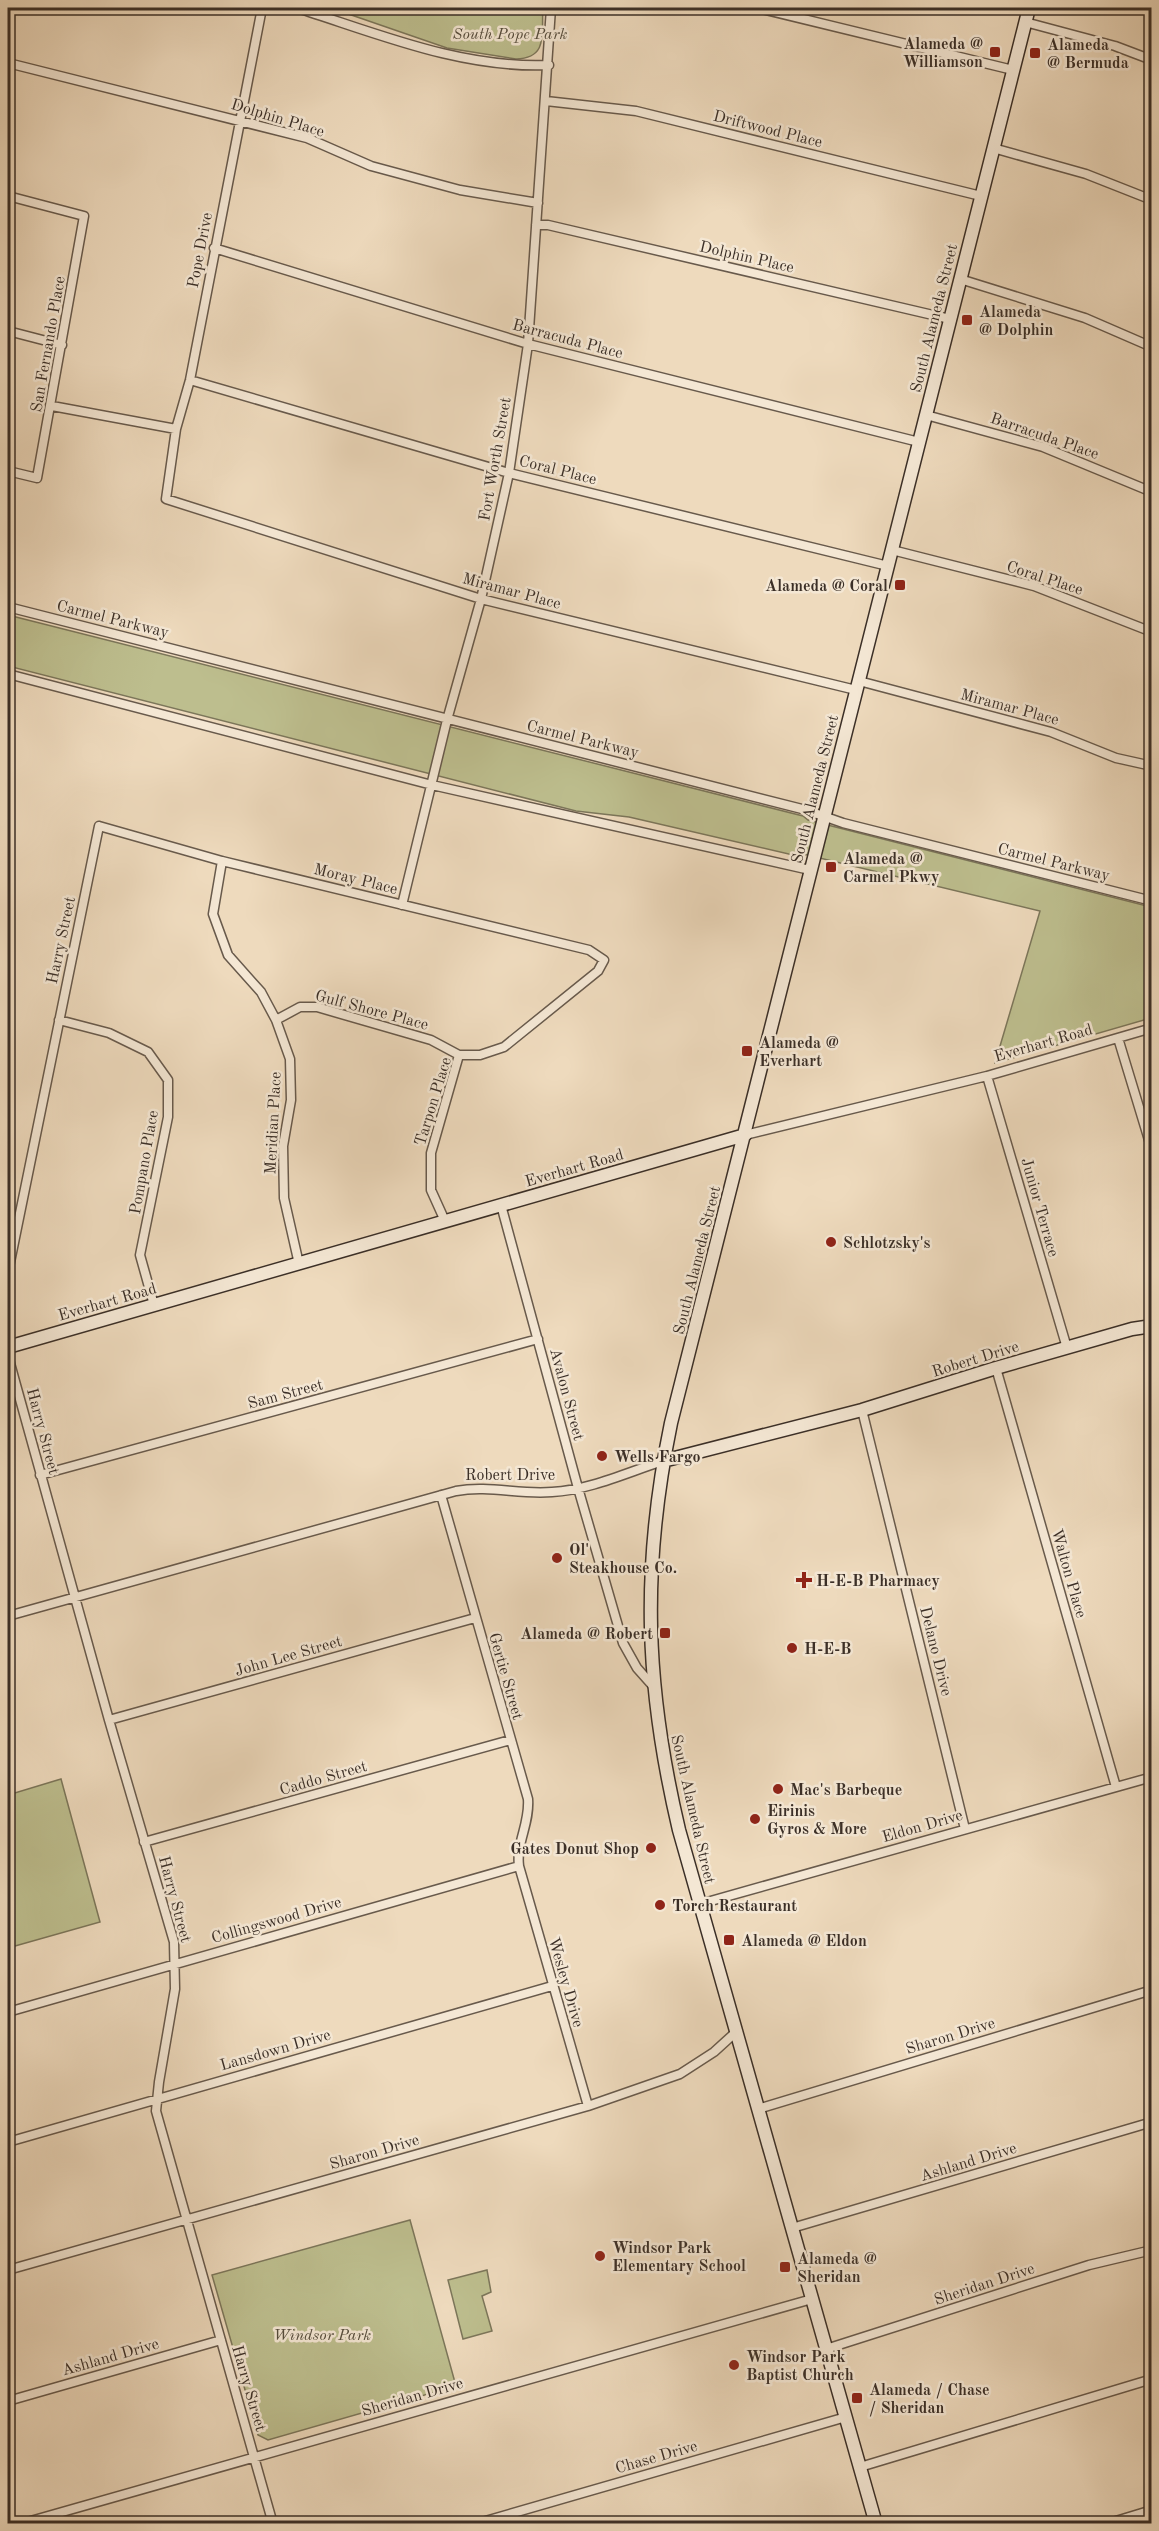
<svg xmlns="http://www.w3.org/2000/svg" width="1159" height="2531" font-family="'Old Standard TT',serif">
  <rect width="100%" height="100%" fill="#eedabd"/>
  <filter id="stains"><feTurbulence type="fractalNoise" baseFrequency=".00333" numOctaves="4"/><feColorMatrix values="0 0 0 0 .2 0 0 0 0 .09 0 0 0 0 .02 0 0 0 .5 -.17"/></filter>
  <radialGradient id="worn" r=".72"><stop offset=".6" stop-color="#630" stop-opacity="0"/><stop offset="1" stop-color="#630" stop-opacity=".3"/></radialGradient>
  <path fill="#bdbe8e" stroke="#7c765a" stroke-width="1.5" d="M331 8H543C541 33 549 58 516 59L447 48Z
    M8 615 803 816 808 820 1151 907V1018L995 1063 1040 911 799 853 793 855 629 817 576 811 8 666Z
    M61 1779 100 1922 8 1948V1856L11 1835 8 1795Z
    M410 2220 456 2386 268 2440 258 2435 212 2275Z
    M487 2270 491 2292 482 2296 492 2331 463 2339 448 2280Z"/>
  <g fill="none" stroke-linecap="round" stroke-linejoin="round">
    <g stroke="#685a4c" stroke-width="11">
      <path id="street" d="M262 8 190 380 176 429 166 499 481 599 856 690
        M297 8C379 34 462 69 549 65
        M758 8 1013 70
        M1025 22 1115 46 1152 60
        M8 63 307 138 371 166 460 190 538 203
        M546 101 636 111 981 196
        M993 148 1086 174 1152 200
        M8 196 84 216 37 478 8 471
        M536 225H548L950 319
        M214 248 528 344 919 442
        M960 279 1085 318 1152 347
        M8 331 62 345
        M190 380 509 473 888 566
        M52 406 176 429
        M926 415 1043 447 1152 492
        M892 550 1034 586 1152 632
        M8 607 806 810 843 823 1152 901
        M8 674 432 785 810 870
        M859 681 1051 732 1116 758 1152 766
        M222 861 213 914 228 955 261 992 276 1020 290 1059 291 1100 283 1146 284 1198 299 1264
        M402 905 447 720 481 599 509 473 528 344 551 8
        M59 1020 109 1033 148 1052 168 1080V1117L140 1255 154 1305
        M1118 1038 1152 1150
        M987 1076 1067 1348
        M745 1135 987 1076 1152 1028
        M501 1205 578 1488 623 1643 637 1668 653 1686
        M445 1221 431 1190V1153L459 1055
        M8 1272 99 826 222 861 589 950 604 960 598 971 504 1047 480 1055H459L431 1040 317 1007H300L276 1020
        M8 1356 109 1720 174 1942 175 1989 159 2082 156 2111 273 2524
        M996 1368 1116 1787
        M862 1410 965 1829
        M40 1475 538 1339
        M441 1495 528 1799C530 1824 516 1842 519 1866L588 2106
        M8 1616 456 1491C489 1485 520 1495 552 1492 590 1490 628 1472 663 1461
        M109 1720 475 1618
        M144 1842 510 1740
        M700 1904 1152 1777
        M8 2012 519 1866
        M758 2109 1152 1990
        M8 2142 552 1986
        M792 2228 1152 2122
        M8 2270 588 2106 680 2074 714 2052 736 2032
        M826 2349 1089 2265 1152 2250
        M8 2401 221 2340
        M860 2467 1152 2379
        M20 2524 812 2299
        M475 2524 846 2417
        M1106 2524 1152 2510"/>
    </g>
    <g stroke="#3b2f27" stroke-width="15">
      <path id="secondary" d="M8 1347 745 1135
        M663 1461 862 1410 996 1368 1132 1329 1152 1326
        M876 2524 679 1830C645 1686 641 1569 671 1423L1029 8"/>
    </g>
    <use href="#street" stroke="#f4e7d4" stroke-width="8"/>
    <use href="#secondary" stroke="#f4e7d4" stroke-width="12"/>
  </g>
  <g fill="#8f2418" stroke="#f4e7d4" stroke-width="2">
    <rect x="989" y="46" width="12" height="12" rx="3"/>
    <rect x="1029" y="47" width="12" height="12" rx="3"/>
    <rect x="961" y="314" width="12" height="12" rx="3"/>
    <rect x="894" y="579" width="12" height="12" rx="3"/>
    <rect x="825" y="861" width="12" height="12" rx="3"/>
    <rect x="741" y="1045" width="12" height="12" rx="3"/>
    <circle cx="831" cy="1242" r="6"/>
    <circle cx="602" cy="1456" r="6"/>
    <circle cx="557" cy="1558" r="6"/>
    <path d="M801 1571h6v6h6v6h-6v6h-6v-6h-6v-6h6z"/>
    <rect x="659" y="1627" width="12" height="12" rx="3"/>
    <circle cx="792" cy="1648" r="6"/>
    <circle cx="778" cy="1789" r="6"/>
    <circle cx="755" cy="1819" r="6"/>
    <circle cx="651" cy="1848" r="6"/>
    <circle cx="660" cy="1905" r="6"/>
    <rect x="723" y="1934" width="12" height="12" rx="3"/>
    <circle cx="600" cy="2256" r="6"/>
    <rect x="779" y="2261" width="12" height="12" rx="3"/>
    <circle cx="734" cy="2365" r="6"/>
    <rect x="851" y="2392" width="12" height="12" rx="3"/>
  </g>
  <g text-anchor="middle" stroke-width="5" stroke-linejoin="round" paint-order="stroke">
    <g font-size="16" font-style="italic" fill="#554c3c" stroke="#f4e7d4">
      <text x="510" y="39">South Pope Park</text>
      <text x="322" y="2340">Windsor Park</text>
    </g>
    <g font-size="16" font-weight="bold" fill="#3b2f27" stroke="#f4e7d4" text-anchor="start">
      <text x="983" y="49" text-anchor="end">Alameda @<tspan x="983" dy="18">Williamson</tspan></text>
      <text x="1047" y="50">Alameda<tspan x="1047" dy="18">@ Bermuda</tspan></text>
      <text x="979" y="317">Alameda<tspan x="979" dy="18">@ Dolphin</tspan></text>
      <text x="888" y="591" text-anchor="end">Alameda @ Coral</text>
      <text x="843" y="864">Alameda @<tspan x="843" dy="18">Carmel Pkwy</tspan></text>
      <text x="759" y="1048">Alameda @<tspan x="759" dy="18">Everhart</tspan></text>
      <text x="843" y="1248">Schlotzsky's</text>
      <text x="614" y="1462">Wells Fargo</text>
      <text x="569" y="1555">Ol'<tspan x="569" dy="18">Steakhouse Co.</tspan></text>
      <text x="816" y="1586">H-E-B Pharmacy</text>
      <text x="653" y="1639" text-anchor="end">Alameda @ Robert</text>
      <text x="804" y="1654">H-E-B</text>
      <text x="790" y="1795">Mac's Barbeque</text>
      <text x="767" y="1816">Eirinis<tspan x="767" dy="18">Gyros &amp; More</tspan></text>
      <text x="639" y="1854" text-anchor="end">Gates Donut Shop</text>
      <text x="672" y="1911">Torch Restaurant</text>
      <text x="741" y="1946">Alameda @ Eldon</text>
      <text x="612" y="2253">Windsor Park<tspan x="612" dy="18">Elementary School</tspan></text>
      <text x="797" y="2264">Alameda @<tspan x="797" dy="18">Sheridan</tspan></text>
      <text x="746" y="2362">Windsor Park<tspan x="746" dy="18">Baptist Church</tspan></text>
      <text x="869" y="2395">Alameda / Chase<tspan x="869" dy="18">/ Sheridan</tspan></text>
    </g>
    <g font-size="16" fill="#3b2f27" stroke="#f4e7d4">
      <text transform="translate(278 117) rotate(17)" y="6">Dolphin Place</text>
      <text transform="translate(768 128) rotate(14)" y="6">Driftwood Place</text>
      <text transform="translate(199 250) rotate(-79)" y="6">Pope Drive</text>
      <text transform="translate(747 256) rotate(13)" y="6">Dolphin Place</text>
      <text transform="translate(933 318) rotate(-76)" y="6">South Alameda Street</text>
      <text transform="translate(568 338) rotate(15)" y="6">Barracuda Place</text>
      <text transform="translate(47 344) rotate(-80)" y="6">San Fernando Place</text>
      <text transform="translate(1045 435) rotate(19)" y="6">Barracuda Place</text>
      <text transform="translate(494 459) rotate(-80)" y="6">Fort Worth Street</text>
      <text transform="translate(558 469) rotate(14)" y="6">Coral Place</text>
      <text transform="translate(1045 577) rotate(18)" y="6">Coral Place</text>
      <text transform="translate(512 590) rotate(15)" y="6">Miramar Place</text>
      <text transform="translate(113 618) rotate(14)" y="6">Carmel Parkway</text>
      <text transform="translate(1010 706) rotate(15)" y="6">Miramar Place</text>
      <text transform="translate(583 738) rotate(14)" y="6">Carmel Parkway</text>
      <text transform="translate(814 789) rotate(-76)" y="6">South Alameda Street</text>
      <text transform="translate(1054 861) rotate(14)" y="6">Carmel Parkway</text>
      <text transform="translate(356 878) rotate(14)" y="6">Moray Place</text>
      <text transform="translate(60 940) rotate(-78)" y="6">Harry Street</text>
      <text transform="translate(372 1009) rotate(15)" y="6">Gulf Shore Place</text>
      <text transform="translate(1043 1042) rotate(-16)" y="6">Everhart Road</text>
      <text transform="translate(432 1101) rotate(-73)" y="6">Tarpon Place</text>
      <text transform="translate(272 1123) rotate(-87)" y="6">Meridian Place</text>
      <text transform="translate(143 1162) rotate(-80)" y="6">Pompano Place</text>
      <text transform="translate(574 1167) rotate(-16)" y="6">Everhart Road</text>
      <text transform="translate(1041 1207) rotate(74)" y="6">Junior Terrace</text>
      <text transform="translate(696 1260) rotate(-76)" y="6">South Alameda Street</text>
      <text transform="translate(107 1301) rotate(-16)" y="6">Everhart Road</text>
      <text transform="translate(975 1358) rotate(-17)" y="6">Robert Drive</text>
      <text transform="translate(285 1393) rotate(-15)" y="6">Sam Street</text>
      <text transform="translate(568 1394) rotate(75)" y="6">Avalon Street</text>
      <text transform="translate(44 1431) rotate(75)" y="6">Harry Street</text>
      <text x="510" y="1480">Robert Drive</text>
      <text transform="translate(1070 1573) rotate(74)" y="6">Walton Place</text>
      <text transform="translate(937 1651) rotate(76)" y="6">Delano Drive</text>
      <text transform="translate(288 1655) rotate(-16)" y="6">John Lee Street</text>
      <text transform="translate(507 1676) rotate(74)" y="6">Gertie Street</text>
      <text transform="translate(323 1777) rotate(-16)" y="6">Caddo Street</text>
      <text transform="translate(694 1809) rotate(77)" y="6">South Alameda Street</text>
      <text transform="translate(922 1825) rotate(-16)" y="6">Eldon Drive</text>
      <text transform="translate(176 1899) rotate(75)" y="6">Harry Street</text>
      <text transform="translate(276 1919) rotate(-16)" y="6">Collingswood Drive</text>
      <text transform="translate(567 1982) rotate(74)" y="6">Wesley Drive</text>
      <text transform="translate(950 2035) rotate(-17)" y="6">Sharon Drive</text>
      <text transform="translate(275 2049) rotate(-16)" y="6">Lansdown Drive</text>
      <text transform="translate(374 2151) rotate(-16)" y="6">Sharon Drive</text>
      <text transform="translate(968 2161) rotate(-17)" y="6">Ashland Drive</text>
      <text transform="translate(984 2283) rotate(-18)" y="6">Sheridan Drive</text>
      <text transform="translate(110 2356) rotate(-16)" y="6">Ashland Drive</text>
      <text transform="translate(250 2388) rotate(74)" y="6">Harry Street</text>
      <text transform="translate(412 2396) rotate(-16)" y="6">Sheridan Drive</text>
      <text transform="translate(656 2456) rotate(-16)" y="6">Chase Drive</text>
    </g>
  </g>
  <rect width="1159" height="2531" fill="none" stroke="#eedabd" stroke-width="30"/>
  <rect x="9" y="9" width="1141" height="2513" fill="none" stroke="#3b2f27" stroke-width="3"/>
  <rect x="15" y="15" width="1129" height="2501" fill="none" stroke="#3b2f27" stroke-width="1.5"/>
  <rect width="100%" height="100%" filter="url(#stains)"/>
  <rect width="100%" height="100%" fill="url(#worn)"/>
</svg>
